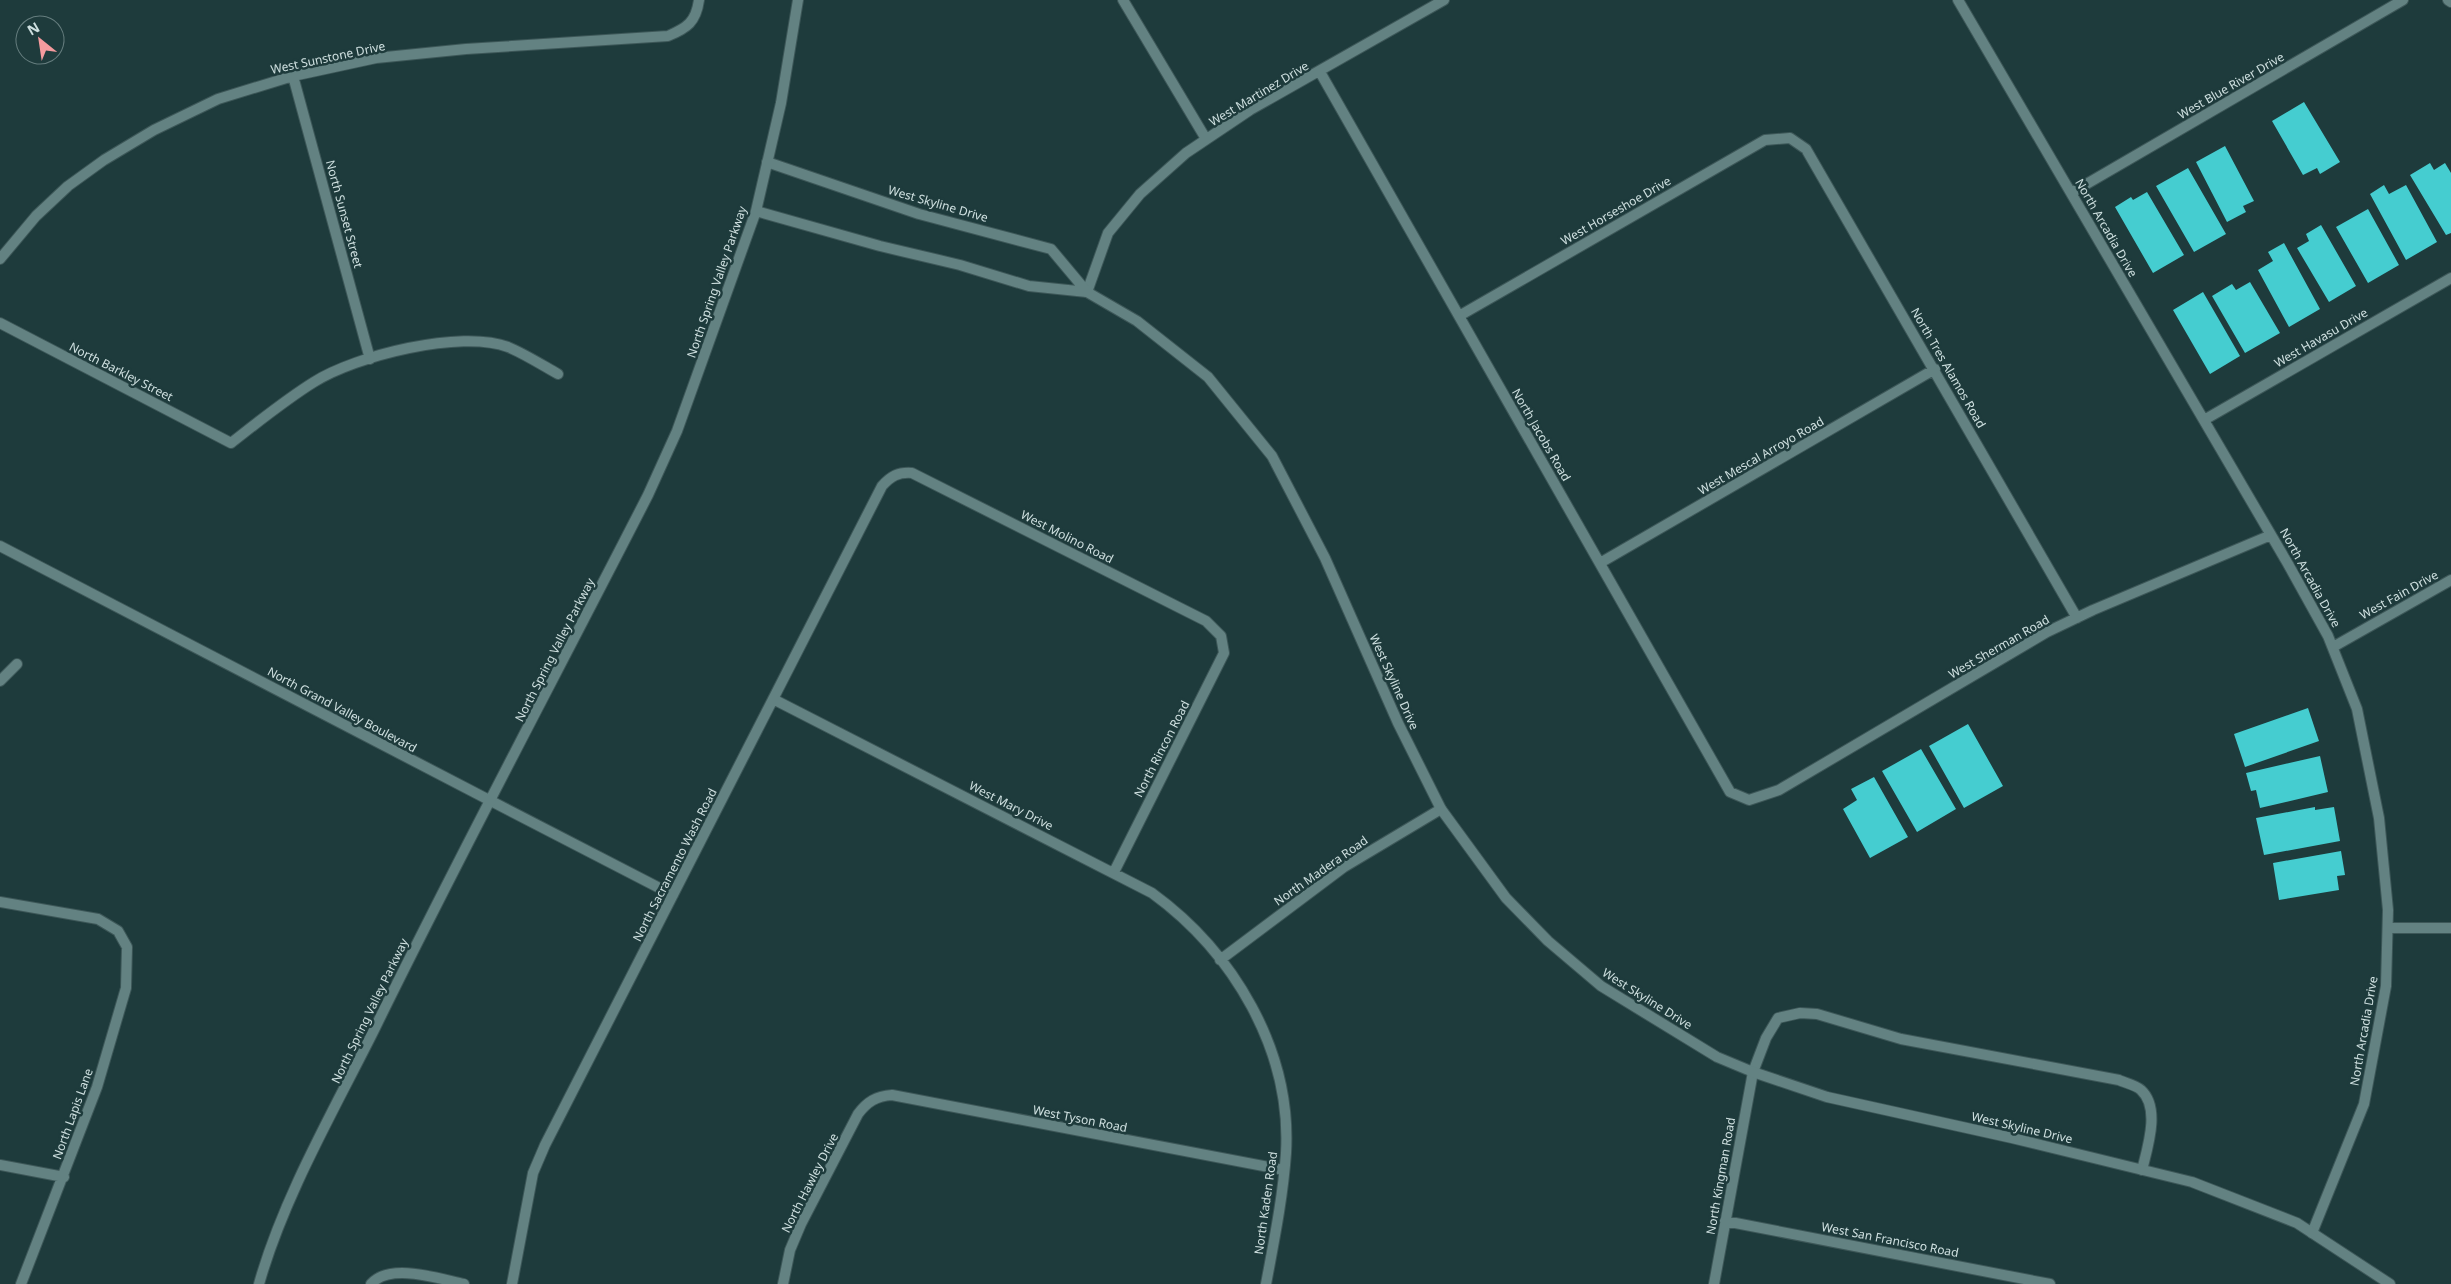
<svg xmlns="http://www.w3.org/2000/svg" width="2451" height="1284" font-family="'Noto Sans',sans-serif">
  <rect width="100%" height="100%" fill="#1e3b3c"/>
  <path fill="#45cdd0" d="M2304 102 2340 162 2320 174 2317 168 2303 175 2272 121Z
    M2225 146 2254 201 2243 206 2246 212 2227 222 2196 162Z
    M2430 163 2434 170 2445 163 2451 173V233L2446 235 2410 175Z
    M2188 168 2226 234 2194 252 2156 186Z
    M2384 185 2389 194 2406 185 2437 242 2406 260 2370 194Z
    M2147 192 2184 255 2153 273 2115 207 2131 197 2133 200Z
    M2368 209 2399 265 2368 283 2336 227Z
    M2321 225 2356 286 2329 302 2297 248 2309 241 2306 234Z
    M2284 243 2320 309 2289 327 2258 270 2273 261 2268 252Z
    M2250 282 2280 333 2245 353 2212 296 2232 284 2236 290Z
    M2203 292 2240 356 2210 374 2173 310Z
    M2308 708 2319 741 2245 767 2234 734Z
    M1968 724 2003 786 1964 808 1929 746Z
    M1921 749 1956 809 1917 832 1882 771Z
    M2320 756 2328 792 2260 808 2256 790 2251 791 2246 773Z
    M1874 777 1908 837 1870 858 1843 809 1857 800 1851 789Z
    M2315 807V810L2334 807 2340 841 2264 855 2256 818Z
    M2341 851 2345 875 2337 876 2339 890 2279 900 2273 863Z"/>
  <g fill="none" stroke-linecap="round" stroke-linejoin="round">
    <g stroke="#3d5758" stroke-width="12">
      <path id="service" d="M1753 1072 1766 1038 1778 1018 1800 1013 1817 1014 1901 1039 2119 1080C2125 1083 2136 1085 2141 1090 2161 1108 2147 1149 2142 1170"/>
    </g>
    <g stroke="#3d5758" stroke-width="12">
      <path id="minor" d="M1123 0 1206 139
        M1958 0 2288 564 2328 636 2357 709 2379 818 2388 910 2386 986 2364 1104 2312 1233
        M2448 0 2451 2
        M1320 72 1730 792 1749 800 1779 790 2047 632 2093 610 2271 535
        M293 76 370 359
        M2071 193 2403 0
        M0 259 36 216 68 186 104 160 154 130 218 99 293 76 376 58 466 49 668 36C687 28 696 22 699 0
        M1087 292 1108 233 1140 194 1186 153 1250 110 1444 0
        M1459 316 1765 140 1790 138 1806 149 2077 618
        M0 323 231 443C258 422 285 400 314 382 355 356 461 329 508 347 525 354 542 365 558 374
        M2204 420 2451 278
        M1600 563 1935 369
        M2333 647 2451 580
        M0 681 17 664
        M773 699 1152 893C1233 952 1292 1050 1286 1153 1283 1197 1274 1241 1266 1284
        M491 801 673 895
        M0 902 98 919 118 931 127 947 126 988 97 1087 21 1284
        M2388 928H2451
        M1220 960 1344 867 1441 809
        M0 1165 64 1177
        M1725 1221 2050 1284
        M371 1284C390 1262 440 1279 464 1284
        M512 1284 533 1173 545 1145 882 486C891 476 898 472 912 473L1206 621 1221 636 1224 653 1114 872
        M783 1284 790 1250 801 1224 858 1114C867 1102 876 1096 892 1095L1284 1170
        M1714 1284 1753 1072"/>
    </g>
    <g stroke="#3d5758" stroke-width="12">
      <path id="tertiary" d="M767 162 919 214 1051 249 1087 292 1137 321 1208 377 1272 456 1325 558 1398 723 1441 809 1506 898 1548 941 1601 986 1717 1057 1753 1072 1827 1097 2012 1138 2192 1182 2297 1223 2390 1284
        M756 211 880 246 960 265 1029 286 1087 292
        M0 546 491 801
        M259 1284C283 1198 334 1110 374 1030 462 850 557 673 648 495L677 431 756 211 781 103 798 0"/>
    </g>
    <use href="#service" stroke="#638282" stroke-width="10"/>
    <use href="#minor" stroke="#638282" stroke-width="10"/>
    <use href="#tertiary" stroke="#638282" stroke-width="10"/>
  </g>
  <g text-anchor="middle" stroke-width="5" stroke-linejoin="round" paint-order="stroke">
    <g font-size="12" fill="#cfe0e0" stroke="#1e3b3c">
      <text transform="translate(328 58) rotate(-12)" y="4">West Sunstone Drive</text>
      <text transform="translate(2231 86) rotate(-30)" y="4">West Blue River Drive</text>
      <text transform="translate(1259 94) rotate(-31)" y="4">West Martinez Drive</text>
      <text transform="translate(938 204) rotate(16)" y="4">West Skyline Drive</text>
      <text transform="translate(1616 211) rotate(-30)" y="4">West Horseshoe Drive</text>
      <text transform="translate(344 214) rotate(75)" y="4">North Sunset Street</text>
      <text transform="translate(2106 228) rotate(60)" y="4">North Arcadia Drive</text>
      <text transform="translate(717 282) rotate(-71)" y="4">North Spring Valley Parkway</text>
      <text transform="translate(2321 338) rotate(-30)" y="4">West Havasu Drive</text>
      <text transform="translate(1948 368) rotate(60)" y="4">North Tres Alamos Road</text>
      <text transform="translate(121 372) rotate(27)" y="4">North Barkley Street</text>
      <text transform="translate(1541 435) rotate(60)" y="4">North Jacobs Road</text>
      <text transform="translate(1761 456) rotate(-30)" y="4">West Mescal Arroyo Road</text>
      <text transform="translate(1067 537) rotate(27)" y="4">West Molino Road</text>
      <text transform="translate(2310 578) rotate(61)" y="4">North Arcadia Drive</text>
      <text transform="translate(2399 595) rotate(-29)" y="4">West Fain Drive</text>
      <text transform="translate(1999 647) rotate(-30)" y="4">West Sherman Road</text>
      <text transform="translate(555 650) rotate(-63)" y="4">North Spring Valley Parkway</text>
      <text transform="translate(1394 682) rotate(66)" y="4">West Skyline Drive</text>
      <text transform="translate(342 710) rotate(28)" y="4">North Grand Valley Boulevard</text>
      <text transform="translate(1162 749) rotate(-63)" y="4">North Rincon Road</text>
      <text transform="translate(1011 806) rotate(27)" y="4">West Mary Drive</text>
      <text transform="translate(675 865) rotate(-63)" y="4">North Sacramento Wash Road</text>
      <text transform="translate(1321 871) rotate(-35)" y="4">North Madera Road</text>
      <text transform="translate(1647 999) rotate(32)" y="4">West Skyline Drive</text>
      <text transform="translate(370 1011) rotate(-64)" y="4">North Spring Valley Parkway</text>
      <text transform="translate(2364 1031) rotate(-80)" y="4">North Arcadia Drive</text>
      <text transform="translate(73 1114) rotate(-70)" y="4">North Lapis Lane</text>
      <text transform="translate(1080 1119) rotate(11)" y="4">West Tyson Road</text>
      <text transform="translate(2022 1128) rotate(13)" y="4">West Skyline Drive</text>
      <text transform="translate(1721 1176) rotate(-80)" y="4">North Kingman Road</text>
      <text transform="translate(810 1183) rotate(-63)" y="4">North Hawley Drive</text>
      <text transform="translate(1266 1203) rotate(-82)" y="4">North Kaden Road</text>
      <text transform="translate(1890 1240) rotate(11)" y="4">West San Francisco Road</text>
    </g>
  </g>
  <g transform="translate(40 40) rotate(330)"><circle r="24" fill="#1e3b3c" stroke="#657d7e"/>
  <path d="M0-4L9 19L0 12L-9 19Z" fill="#f59b9e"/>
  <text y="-8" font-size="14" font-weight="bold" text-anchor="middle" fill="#cfe0e0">N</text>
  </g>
</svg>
